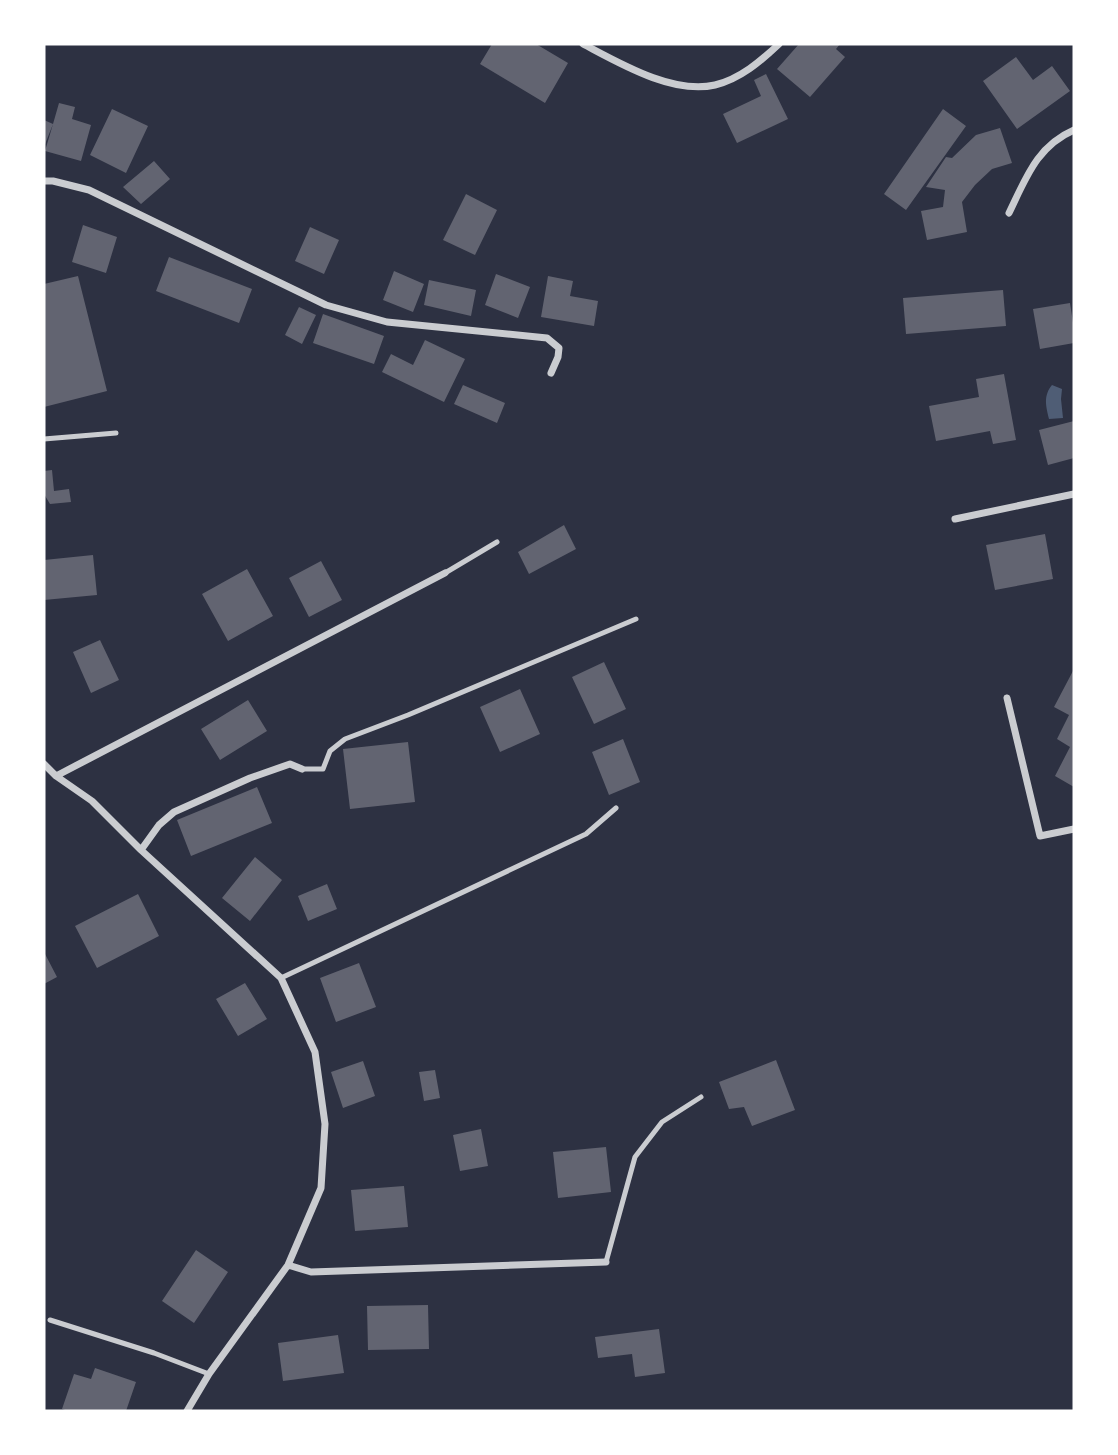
<svg xmlns="http://www.w3.org/2000/svg" width="1118" height="1455" font-family="'IBM Plex Sans',sans-serif">
  <rect width="100%" height="100%" fill="#2d3142"/>
  <path fill="#4f5d75" d="M1052 385 1062 389 1061 399 1063 418 1049 419C1046 406 1043 396 1052 385Z"/>
  <path fill="#626471" d="M492 44H536L568 63 545 103 480 64Z
    M799 44H840L836 49 845 57 810 97 777 69Z
    M1016 57 1033 80 1052 66 1070 91 1017 129 983 81Z
    M766 74 788 119 737 143 723 114 761 96 754 80Z
    M59 103 75 107 72 119 91 125 81 161 45 151 53 124 44 147V120L53 124Z
    M112 109 148 126 126 173 90 155Z
    M943 109 966 126 906 210 884 194Z
    M1000 128 1012 163 992 169 975 185 962 202 967 232 927 240 921 211 943 207 945 190 926 187 946 157 952 158 976 135Z
    M154 161 170 179 141 204 123 187Z
    M466 194 497 210 475 255 443 240Z
    M83 225 117 237 106 273 72 262Z
    M310 227 339 240 324 274 295 261Z
    M169 257 252 289 239 323 156 291Z
    M394 271 424 284 413 312 383 300Z
    M496 274 530 287 518 318 485 305Z
    M78 276 107 391 44 407V284Z
    M548 276 573 281 570 296 598 301 594 326 541 317Z
    M429 280 476 290 471 316 424 305Z
    M1003 290 1006 326 906 334 903 298Z
    M1070 303 1074 329V343L1040 349 1033 309Z
    M299 307 316 315 302 344 285 335Z
    M323 314 384 336 374 364 313 343Z
    M425 340 465 359 444 402 382 372 391 354 413 365Z
    M1004 374 1016 440 993 444 990 431 936 441 929 406 979 397 976 379Z
    M463 385 505 403 497 423 454 404Z
    M1074 421V458L1048 465 1039 430Z
    M52 470 54 491 69 489 71 502 50 504 44 494V471Z
    M564 525 576 549 529 574 518 552Z
    M1045 534 1053 579 995 590 986 545Z
    M93 555 97 595 44 600V560Z
    M321 561 342 600 309 617 289 578Z
    M247 569 273 616 228 641 202 594Z
    M100 640 119 680 91 693 73 652Z
    M604 662 626 709 594 724 572 677Z
    M1074 669V787L1055 776 1070 747 1057 739 1069 715 1054 707Z
    M520 689 540 734 500 752 480 707Z
    M248 700 267 731 220 760 201 729Z
    M623 739 640 782 609 795 592 752Z
    M408 742 415 802 350 809 343 749Z
    M257 787 272 823 191 856 177 820Z
    M255 857 282 880 250 921 222 898Z
    M327 884 337 909 308 921 298 896Z
    M138 894 159 936 97 968 75 926Z
    M44 952 57 977 44 984Z
    M359 963 376 1007 336 1022 320 978Z
    M245 983 267 1019 238 1036 216 999Z
    M776 1060 795 1110 752 1126 744 1107 729 1109 719 1082Z
    M363 1061 375 1096 343 1108 331 1072Z
    M435 1070 440 1098 424 1101 419 1072Z
    M481 1129 488 1166 460 1171 453 1135Z
    M606 1147 611 1192 558 1198 553 1152Z
    M404 1186 408 1227 355 1231 351 1190Z
    M196 1250 228 1272 194 1323 162 1301Z
    M428 1305 429 1349 368 1350 367 1306Z
    M659 1329 665 1373 635 1377 632 1354 598 1358 595 1337Z
    M338 1335 344 1373 283 1381 278 1343Z
    M95 1368 136 1382 126 1411H68L62 1409 74 1374 91 1379Z"/>
  <g fill="none" stroke-linecap="round" stroke-linejoin="round">
    <path stroke="#caccd0" stroke-width="5" d="M44 439 116 433
      M445 573 497 542
      M302 769H323L330 751 345 739 408 715 636 619
      M281 978 586 834 616 808
      M606 1262 635 1157 662 1122 701 1097
      M50 1320 154 1353 209 1374"/>
    <path stroke="#caccd0" stroke-width="7" d="M583 44C619 63 673 95 715 85 740 79 761 61 779 44
      M44 181H53L89 190 326 305 387 322 547 338 559 348 558 357 551 373
      M1009 213C1026 178 1037 146 1074 130
      M955 519 1074 494
      M1007 698 1040 836 1074 829
      M44 764 56 776 92 801 141 850 281 978 315 1052 325 1124 321 1188 288 1265 209 1374 187 1411
      M56 776 445 573
      M141 850 159 825 174 812 250 778 290 764 302 769
      M288 1265 311 1272 606 1262"/>
  </g>
  <rect width="1118" height="1455" fill="none" stroke="#ffffff" stroke-width="91"/>
</svg>
